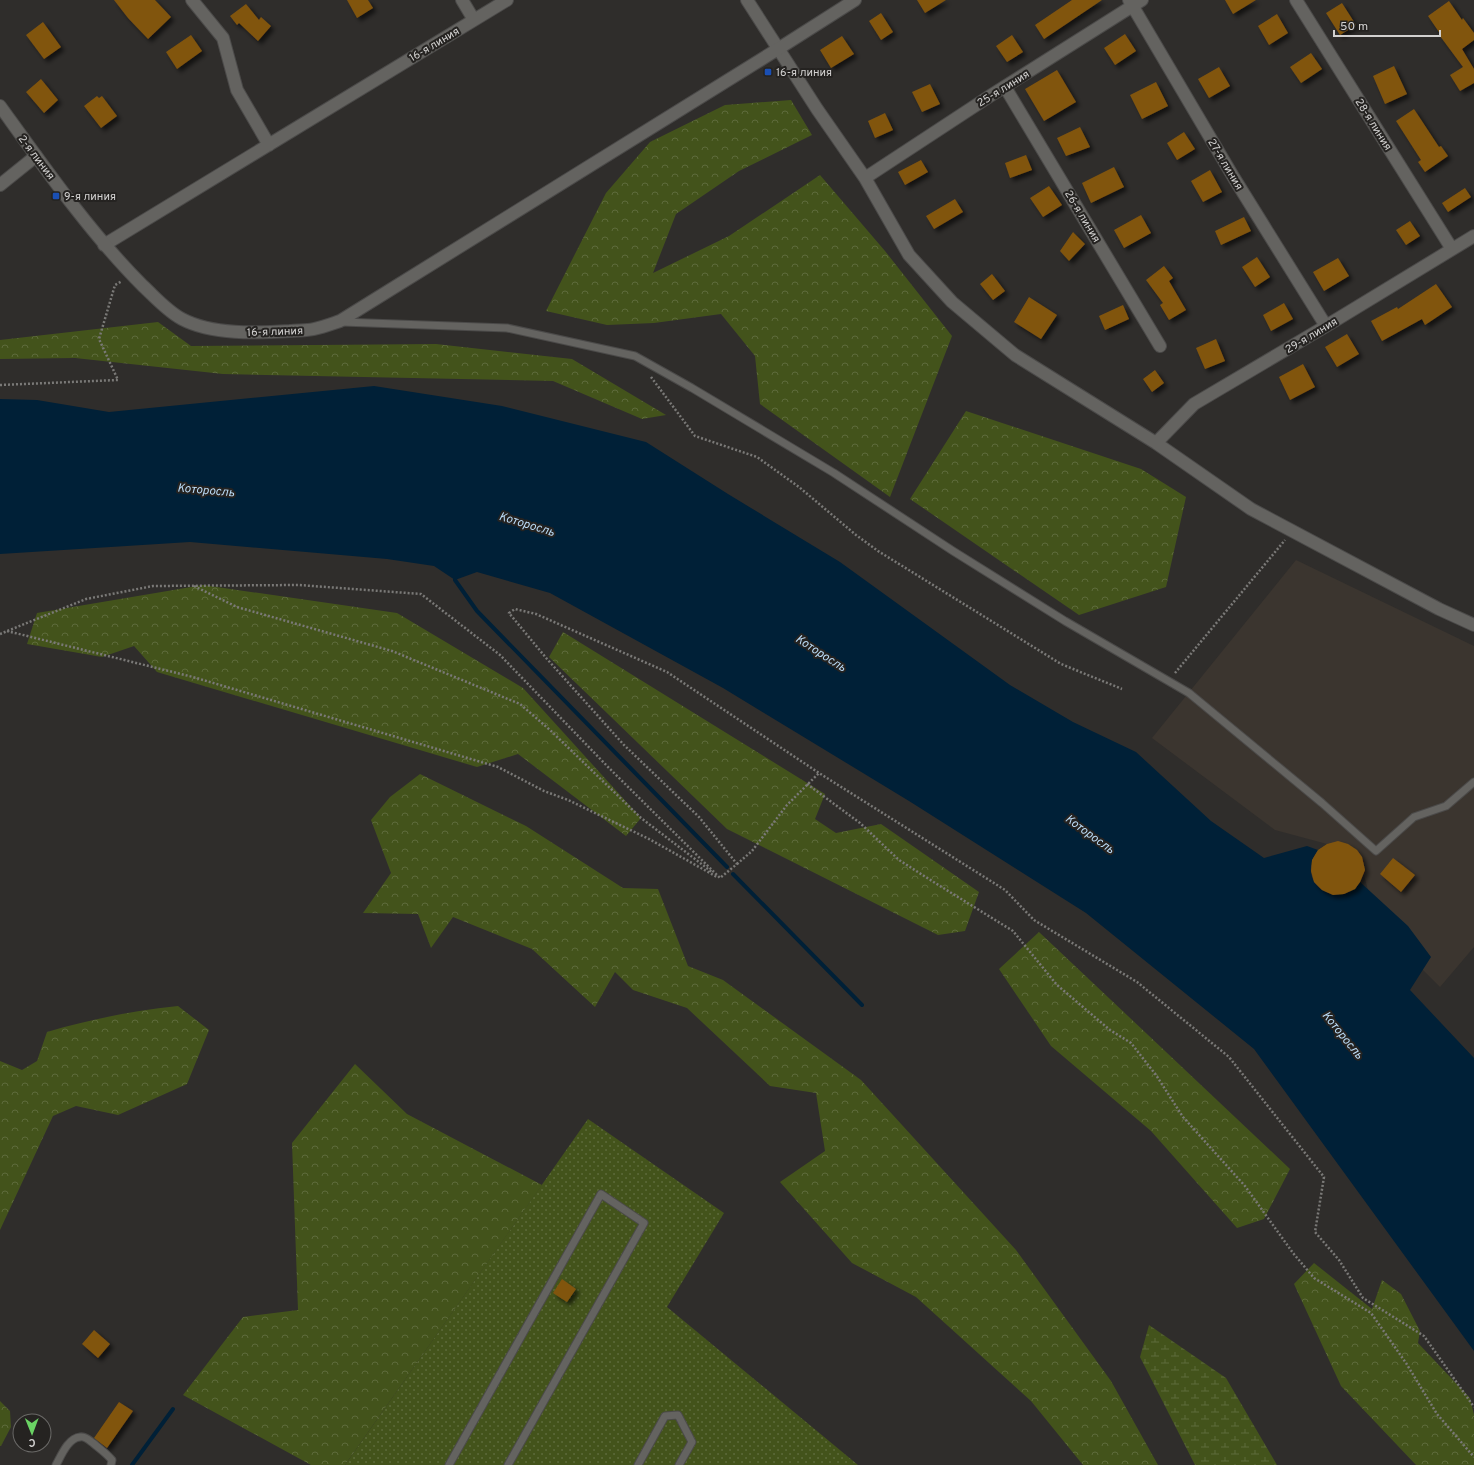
<svg xmlns="http://www.w3.org/2000/svg" width="1474" height="1465" font-family="Overpass,sans-serif">
  <defs>
    <pattern id="grass-dots" width="8" height="8" patternUnits="userSpaceOnUse"><rect width="8" height="8" fill="#43531b"/><path d="M2 2h.1M6 6h.1" fill="none" stroke="#5d6b3b" stroke-width="1.8" stroke-linecap="round"/></pattern>
    <pattern id="forest-crowns" width="20" height="18" patternUnits="userSpaceOnUse"><rect width="20" height="18" fill="#43531b"/><path d="M2 6a3 3 0 1 1 6 0M12 15a3 3 0 1 1 6 0" fill="none" stroke="#5d6b3b"/></pattern>
    <pattern id="wetland-marsh" width="20" height="14" patternUnits="userSpaceOnUse"><rect width="20" height="14" fill="#43531b"/><path d="M1 5h8M5 5V1M11 12h8M15 12V8" fill="none" stroke="#5d6b3b"/></pattern>
    <filter id="shadow"><feDropShadow dx="3.5" dy="3.5" stdDeviation="2" flood-color="#0009"/></filter>
  </defs>
  <rect width="100%" height="100%" fill="#2f2d2b"/>
  <path fill="#3b352f" d="M1296 560 1474 646V947L1440 987 1377 924 1364 875 1360 882 1355 889 1344 894 1333 895 1322 890 1314 882 1311 871 1312 860 1318 850 1327 844 1275 830 1152 738Z"/>
  <path fill="url(#grass-dots)" d="M588 1119 724 1213 667 1307 858 1465H345Z"/>
  <path fill="url(#forest-crowns)" d="M791 100 812 135 739 171 676 214 653 273 729 236 820 175 885 251 952 336 890 497 760 404 755 356 721 314 654 323 607 325 546 311 606 193 650 142 725 105Z
    M158 322 191 346 436 344 572 359 666 415 642 419 553 381 223 374 75 358 0 359V340Z
    M966 411 1141 469 1186 497 1166 587 1079 615 910 499Z
    M203 585 397 613 523 688 641 818 626 836 518 754 477 767 157 672 134 646 102 657 27 644 37 613Z
    M563 632 825 794 815 819 836 833 881 824 979 892 965 931 938 935 727 829 549 657Z
    M420 774 526 826 623 888 658 889 688 966 723 980 861 1080 1016 1250 1111 1381 1158 1465H1083L1031 1401 916 1297 852 1263 780 1182 825 1151 816 1093 770 1086 687 1008 633 990 615 972 595 1007 532 949 453 917 431 948 418 914 363 913 391 873 371 820 390 797Z
    M1039 932 1290 1169 1264 1219 1237 1228 1151 1131 1051 1046 999 969Z
    M178 1006 209 1030 187 1084 118 1115 76 1106 53 1116 0 1230V1061L22 1070 37 1061 47 1032C91 1019 132 1011 178 1006Z
    M355 1064 407 1114 542 1185 345 1465H311L183 1395 243 1317 298 1310 292 1143Z
    M1314 1263 1372 1309 1382 1280 1401 1294 1420 1331 1418 1343 1470 1398 1474 1415V1465H1416L1341 1386 1294 1284Z
    M0 1401 10 1411 11 1427 1 1446H0Z"/>
  <path fill="url(#wetland-marsh)" d="M1149 1325 1226 1378 1277 1465H1195L1140 1357Z"/>
  <path fill="#002037" d="M374 386 502 406 646 442 728 494 840 562 1010 685 1073 722 1136 752 1211 821 1264 858 1307 846 1318 850C1316 853 1313 857 1312 861 1304 891 1340 906 1360 882L1408 926 1431 957 1410 990 1474 1058V1351L1254 1049 1086 913 909 801 723 688 550 593 477 572 455 580 434 566 387 559 190 542 0 554V399L37 400 109 412Z"/>
  <g fill="none" stroke-linecap="round" stroke-linejoin="round">
    <path stroke="#002037" stroke-width="4" d="M455 580 477 611 727 867
      M733 874 862 1005
      M132 1465 173 1409"/>
  </g>
  <path fill="#81540e" filter="url(#shadow)" d="M114 0H155L171 17 148 39 128 18Z
    M347 0H368L373 8 357 18Z
    M917 0H946L925 13Z
    M1072 0H1102L1044 39 1035 25Z
    M1225 0H1256L1233 14Z
    M1449 1 1462 20 1463 18 1474 33V40L1462 49 1474 69V83L1460 91 1450 75 1463 67 1440 36 1441 35 1428 16Z
    M1342 3 1356 25 1340 35 1326 13Z
    M246 4 259 20 261 17 271 26 258 41 239 23 237 25 230 16Z
    M881 13 893 32 881 40 869 21Z
    M1277 14 1288 33 1269 45 1258 26Z
    M43 22 61 47 44 59 26 35Z
    M1125 34 1136 51 1115 65 1104 48Z
    M191 35 202 51 177 69 166 52Z
    M1012 35 1023 52 1007 62 996 46Z
    M842 36 854 54 831 68 820 50Z
    M1311 53 1322 69 1301 83 1290 67Z
    M1394 66 1407 94 1385 104 1373 76Z
    M1219 67 1230 86 1209 98 1198 79Z
    M1057 70 1076 102 1044 121 1025 89Z
    M41 79 58 100 44 113 26 92Z
    M1156 82 1168 106 1142 119 1130 95Z
    M930 84 940 104 922 112 912 92Z
    M97 96 99 98 102 96 117 116 101 128 84 106Z
    M1414 109 1439 147 1441 146 1448 156 1425 172 1418 162 1421 160 1396 121Z
    M885 113 893 130 875 138 868 121Z
    M1080 127 1090 147 1066 156 1057 138Z
    M1184 132 1195 149 1177 160 1167 143Z
    M1026 155 1032 170 1010 178 1005 163Z
    M921 160 928 172 905 185 898 172Z
    M1114 167 1124 187 1091 203 1082 183Z
    M1210 170 1222 192 1203 202 1191 181Z
    M1049 186 1062 205 1043 217 1030 198Z
    M1465 188 1471 197 1448 212 1442 203Z
    M955 199 963 212 934 229 926 216Z
    M1141 215 1151 233 1124 248 1114 230Z
    M1244 217 1251 231 1221 245 1215 231Z
    M1410 221 1420 236 1406 245 1396 230Z
    M1073 232 1085 244 1069 261 1060 251Z
    M1257 257 1270 277 1255 287 1242 267Z
    M1338 258 1349 276 1324 291 1313 272Z
    M1164 266 1173 278 1169 281 1186 310 1169 320 1160 305 1163 303 1146 280Z
    M992 274 1005 291 993 300 980 284Z
    M1436 284 1452 307 1425 325 1422 319 1382 341 1371 321 1397 307 1398 309Z
    M1029 297 1057 315 1041 339 1014 322Z
    M1284 303 1293 319 1271 331 1263 315Z
    M1123 305 1129 319 1105 330 1099 316Z
    M1347 334 1359 354 1337 367 1325 347Z
    M1216 339 1225 361 1205 369 1196 348Z
    M1303 364 1315 387 1290 400 1279 377Z
    M1155 370 1164 383 1152 392 1143 379Z
    M1338 841 1348 844 1357 850 1362 857 1365 870 1360 882 1355 889 1344 894 1333 895 1322 890 1314 882 1311 871 1312 860 1318 850 1327 844Z
    M1393 858 1415 875 1401 892 1380 874Z
    M562 1279 576 1289 567 1302 553 1293Z
    M94 1330 110 1344 98 1358 82 1344Z
    M119 1402 133 1411 107 1448 94 1438Z"/>
  <g fill="none" stroke-linecap="round" stroke-linejoin="round">
    <g stroke="#4b4a49" stroke-width="9">
      <path id="lane" d="M342 322 507 328 635 356 692 388 834 473 953 551 1065 621 1189 693 1322 803 1376 851 1414 817 1446 806 1474 782
        M56 1465C61 1456 68 1438 80 1437 85 1436 89 1440 93 1443 100 1449 106 1453 112 1460L111 1465
        M449 1465 601 1194 644 1223 508 1465
        M638 1465 665 1416 678 1415 692 1442 679 1465"/>
    </g>
    <g stroke="#4b4a49" stroke-width="14">
      <path id="street" d="M192 0 223 38 237 90 269 145
        M462 0 474 20
        M747 0 817 109 865 178 909 255 952 302 1015 355 1156 443 1251 509 1439 609 1474 625
        M1129 0 1234 178 1326 326
        M1296 0 1452 249
        M1005 87 1160 346
        M865 178 993 94 1142 0
        M0 185 36 156
        M104 245 507 0
        M1156 443 1194 404 1326 326 1474 236"/>
    </g>
    <g stroke="#4b4a49" stroke-width="14">
      <path id="secondary" d="M0 106C44 167 90 233 143 286 155 297 167 311 182 319 212 335 257 333 290 331 297 330 306 331 314 329 323 327 331 324 340 321L778 49 855 0"/>
    </g>
    <path stroke="#7a7977" stroke-width="2.5" stroke-dasharray="2 2" stroke-linecap="butt" d="M651 377 695 436 757 457 799 487 856 535 878 551 1061 664 1122 689
      M0 385 118 380 99 339 115 285 122 281
      M194 586 237 607 392 651 520 704 550 730 641 818 712 872
      M7 631 193 677 498 767 544 791 568 800 649 839 717 877
      M0 634 86 599 153 586 299 585 421 594 500 655 609 768 720 878 737 864 699 817 624 745 547 659 509 613 515 609 536 614 667 672 819 773 1005 890 1034 920 1137 982 1229 1057 1324 1177 1315 1232 1339 1260 1363 1298 1424 1336 1474 1407
      M1175 673 1285 540
      M807 784 860 823 899 860 932 881 1013 931 1057 985 1110 1030 1131 1043 1156 1075 1183 1117 1245 1186 1293 1253 1314 1278 1371 1313 1406 1363 1437 1414 1474 1457
      M737 864 752 851 787 805 819 773"/>
    <use href="#lane" stroke="#646360" stroke-width="7"/>
    <use href="#street" stroke="#646360" stroke-width="12"/>
    <use href="#secondary" stroke="#646360" stroke-width="12"/>
  </g>
  <g fill="#1a4fb4" stroke="#252321" stroke-width="1.5">
    <rect x="764" y="68" width="8" height="8" rx="2"/>
    <rect x="52" y="192" width="8" height="8" rx="2"/>
  </g>
  <g text-anchor="middle" stroke-width="4" stroke-linejoin="round" paint-order="stroke">
    <g font-size="11" fill="#d2d1d0" stroke="#252321">
      <text transform="translate(434 44) rotate(-31)" y="4">16-я линия</text>
      <text transform="translate(1003 88) rotate(-32)" y="4">25-я линия</text>
      <text transform="translate(1374 124) rotate(58)" y="4">28-я линия</text>
      <text transform="translate(37 157) rotate(53)" y="4">2-я линия</text>
      <text transform="translate(1226 164) rotate(59)" y="4">27-я линия</text>
      <text transform="translate(1083 216) rotate(59)" y="4">26-я линия</text>
      <text transform="translate(275 331) rotate(-2)" y="4">16-я линия</text>
      <text transform="translate(1311 335) rotate(-31)" y="4">29-я линия</text>
    </g>
    <g font-size="11" fill="#d2d1d0" stroke="#252321" text-anchor="start">
      <text x="776" y="76">16-я линия</text>
      <text x="64" y="200">9-я линия</text>
    </g>
    <g font-size="12" font-style="italic" fill="#bbdcf7" stroke="#252321">
      <text transform="translate(206 490) rotate(5)" y="4">Которосль</text>
      <text transform="translate(527 524) rotate(17)" y="4">Которосль</text>
      <text transform="translate(821 653) rotate(33)" y="4">Которосль</text>
      <text transform="translate(1090 834) rotate(36)" y="4">Которосль</text>
      <text transform="translate(1343 1035) rotate(51)" y="4">Которосль</text>
    </g>
  </g>
  <g transform="translate(32 1433) rotate(179)"><circle r="19" fill="#252321" stroke="#6a6967"/>
  <path d="M0-3L7 15L0 10L-7 15Z" fill="#6ad364"/>
  <text y="-6" font-size="11" font-weight="bold" text-anchor="middle" fill="#d2d1d0">С</text>
  </g>
  <path d="M1334 30v6h106v-6" fill="none" stroke="#d2d1d0" stroke-width="2"/>
  <text x="1340" y="30" font-size="12" fill="#d2d1d0" stroke="#252321" stroke-width="3" paint-order="stroke">50 m</text>
</svg>
